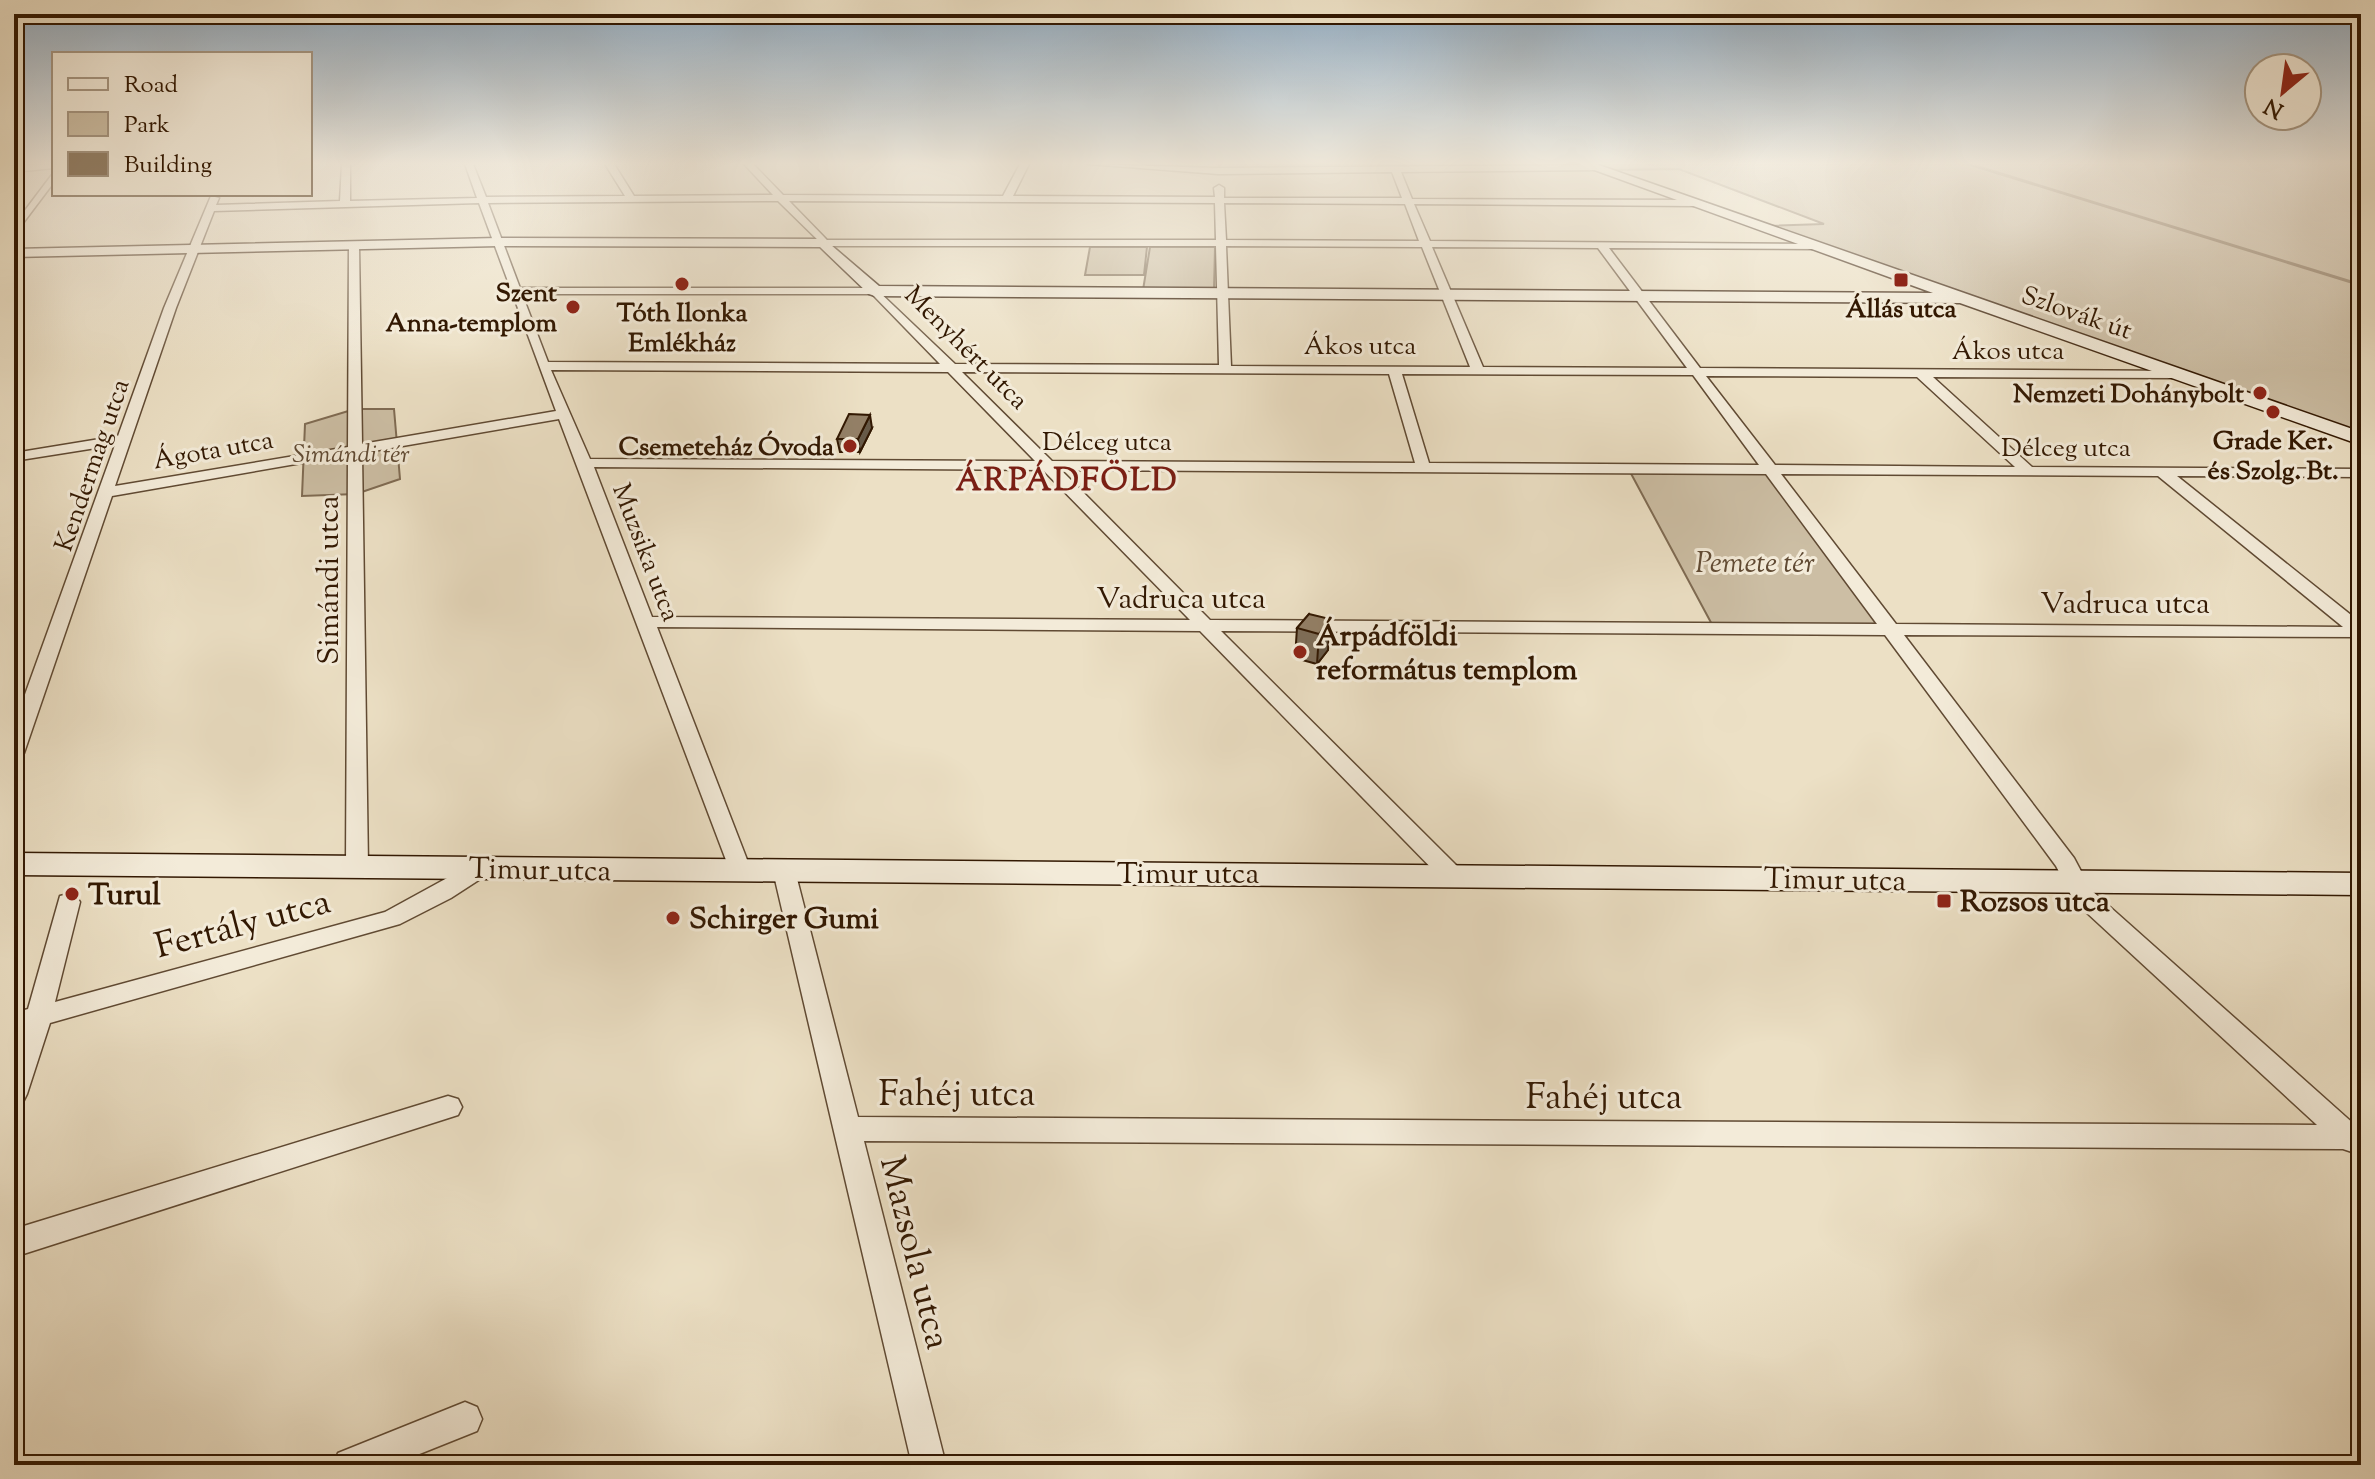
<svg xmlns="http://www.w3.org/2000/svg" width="2375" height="1479" font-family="'Sorts Mill Goudy',serif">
  <rect width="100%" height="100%" fill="#ece0c5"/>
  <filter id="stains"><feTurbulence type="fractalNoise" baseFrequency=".0025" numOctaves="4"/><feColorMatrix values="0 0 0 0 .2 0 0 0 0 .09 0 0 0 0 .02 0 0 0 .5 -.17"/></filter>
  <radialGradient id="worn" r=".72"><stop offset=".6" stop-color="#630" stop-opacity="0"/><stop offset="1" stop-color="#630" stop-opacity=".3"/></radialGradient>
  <path fill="#ccbea4" stroke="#7f6b53" stroke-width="2" d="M1219 164H1568L1571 165 1220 170Z
    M1587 164H2361V436L1766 226 1824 224 1679 169 1604 170Z
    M1090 247H1147L1144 275H1085Z
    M1150 247H1215L1214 291 1143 290Z
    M355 409H394L400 479 356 494 302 496 305 424Z
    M1628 468 1770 470 1889 630H1715Z"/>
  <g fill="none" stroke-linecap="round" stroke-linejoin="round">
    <path stroke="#7c674f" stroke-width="3" d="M1969 164 2361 285"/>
    <g stroke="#604a33" stroke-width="3">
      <path id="street" d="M54 164V168L14 172V166Z
        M342 164H350V201L477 198 465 164H473L486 197 625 196 605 164H614L634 196 773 195 744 164H753L783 195 1003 196 1020 164H1029L1013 196 1215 197 1214 188 1219 185 1224 188V198H1402L1392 172 1218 174 1088 164 1218 168 1595 165 1598 170 1401 172 1412 199 1696 200 1701 203 1696 206 1414 204 1430 241 1819 244 1820 246 1815 249 1609 248 1700 368 2183 371V377L2178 378 1933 377 2032 467 2361 469V477L2177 476 2361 623V637L1904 635 2074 858 2091 890 2355 1125H2361V1149L2352 1152 2343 1149 864 1141 946 1465H912L773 871 776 865H792L795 871 858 1117 2317 1125 2074 901 2056 866 1885 635 1221 631 1460 869 1463 875 1460 881H1444L1200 631 657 627 751 870 748 876H732L559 419 362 453 368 866 365 871H349L346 866 348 455 112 496 24 753 14 759V725L115 445 14 461V453L118 436 164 308 211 196 219 198 216 205 340 201ZM778 201 824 246H1216L1219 365 955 364 875 288H520L488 203ZM789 201 1215 203 1216 240H827ZM479 203 556 411 362 444 359 245 354 242 349 245 348 447 115 486 176 308 214 211ZM1224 203 1405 204 1419 241 1226 240ZM1226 246 1422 247 1470 367 1231 366ZM1432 247 1598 248 1687 368 1483 367ZM522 294H872L940 364 548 362ZM551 370 948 372 1035 461 590 459ZM962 372 1389 374 1415 463 1052 461ZM1402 374 1693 375 1759 465 1429 463ZM1706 376 1917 377 2015 467 1775 465ZM594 467 1043 470 1190 620 652 617ZM1061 470 1766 474 1877 624 1210 620ZM1781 474 2158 476 2343 627 1896 624Z
        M54 172V182L14 235V225Z
        M480 860 488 862 491 868 488 874 451 898 400 924 50 1023 27 1094 23 1102 14 1105V1053L21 1031 14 1033V1013L28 1009 60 896 68 894 76 896 80 902 55 1002 385 912Z
        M448 1096 458 1099 462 1107 458 1115 14 1257V1229Z
        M465 1402 477 1407 482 1419 477 1431 392 1465H333L338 1453Z"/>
    </g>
    <g stroke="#321802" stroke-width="3">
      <path id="secondary" d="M1578 164H1596L2361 432V445L1960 303 875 296 869 294 820 247 498 246 14 257V249L498 238 824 239 879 286 1933 293Z
        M14 853 2361 873V895L14 875Z"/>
    </g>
    <use href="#street" fill="#f3ebd9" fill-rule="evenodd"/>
    <use href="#secondary" fill="#f3ebd9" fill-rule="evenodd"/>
  </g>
  <path fill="#7e6e59" stroke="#321802" stroke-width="2" d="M872 428 860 452H840L837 439Z
    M1309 614 1328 650 1317 664 1295 658 1297 628Z"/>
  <path fill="#675a48" stroke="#321802" stroke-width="2" d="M870 415 872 428 860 452 858 439Z
    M1330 619 1328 650 1317 664 1319 634Z"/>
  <path fill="#938067" stroke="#321802" stroke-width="2" d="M849 414 870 415 858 439H837Z
    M1309 614 1330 619 1319 634 1297 628Z"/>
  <linearGradient id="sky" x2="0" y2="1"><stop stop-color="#90aac0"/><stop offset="0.44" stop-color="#f6f1e5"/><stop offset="1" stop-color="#f6f1e5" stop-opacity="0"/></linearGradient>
  <rect width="2375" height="371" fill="url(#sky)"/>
  <g fill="#8f2418" stroke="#f3ebd9" stroke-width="3">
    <rect x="1893" y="272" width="16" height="16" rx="4"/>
    <circle cx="682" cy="284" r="8"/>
    <circle cx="573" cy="307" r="8"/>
    <circle cx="2260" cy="393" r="8"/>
    <circle cx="2273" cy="412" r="8"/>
    <circle cx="850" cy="446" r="8"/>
    <circle cx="1300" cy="652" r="8"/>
    <circle cx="72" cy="894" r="8"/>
    <rect x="1936" y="893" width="16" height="16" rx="4"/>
    <circle cx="673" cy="918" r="8"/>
  </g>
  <g text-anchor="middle" stroke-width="6" stroke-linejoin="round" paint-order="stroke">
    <g font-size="26" font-weight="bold" fill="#321802" stroke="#f3ebd9" text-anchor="end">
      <text x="557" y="301">Szent<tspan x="557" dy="30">Anna-templom</tspan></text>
      <text x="1901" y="317" text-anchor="middle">Állás utca</text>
      <text x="682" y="321" text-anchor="middle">Tóth Ilonka<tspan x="682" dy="30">Emlékház</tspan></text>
      <text x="2244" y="402">Nemzeti Dohánybolt</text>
      <text x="2273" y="449" text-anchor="middle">Grade Ker.<tspan x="2273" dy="30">és Szolg. Bt.</tspan></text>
      <text x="834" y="455">Csemeteház Óvoda</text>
    </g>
    <g font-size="26" fill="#321802" stroke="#f3ebd9">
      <text transform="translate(2077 312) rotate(19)" y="9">Szlovák út</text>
      <text x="1360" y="354">Ákos utca</text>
      <text transform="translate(967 347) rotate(45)" y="9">Menyhért utca</text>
      <text x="2008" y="359">Ákos utca</text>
      <text x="1107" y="450">Délceg utca</text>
      <text x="2066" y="456">Délceg utca</text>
      <text transform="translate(213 449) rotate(-10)" y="9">Ágota utca</text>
      <text transform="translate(91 465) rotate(-71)" y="9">Kendermag utca</text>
      <text transform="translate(647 552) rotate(69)" y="9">Muzsika utca</text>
    </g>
    <g font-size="26" font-style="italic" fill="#604a33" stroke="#f3ebd9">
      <text x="351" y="462">Simándi tér</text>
    </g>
    <g font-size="30" font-style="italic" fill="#604a33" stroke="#f3ebd9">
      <text x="1755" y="572">Pemete tér</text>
    </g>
    <g font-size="30" fill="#321802" stroke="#f3ebd9">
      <text transform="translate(328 580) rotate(-90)" y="10">Simándi utca</text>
      <text x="1181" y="608">Vadruca utca</text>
      <text x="2125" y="613">Vadruca utca</text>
      <text transform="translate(540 869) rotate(1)" y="10">Timur utca</text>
      <text x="1188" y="883">Timur utca</text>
      <text transform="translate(1835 879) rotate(1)" y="10">Timur utca</text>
    </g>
    <g font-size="30" font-weight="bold" fill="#321802" stroke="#f3ebd9" text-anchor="start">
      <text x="1316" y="645">Árpádföldi<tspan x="1316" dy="34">református templom</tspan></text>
      <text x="88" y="904">Turul</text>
      <text x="1960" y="911">Rozsos utca</text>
      <text x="689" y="928">Schirger Gumi</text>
    </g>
    <g font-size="32" font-weight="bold" letter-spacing="2" fill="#7a1f14" stroke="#f3ebd9">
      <text x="1067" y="490">ÁRPÁDFÖLD</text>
    </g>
    <g font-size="36" fill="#321802" stroke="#f3ebd9">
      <text transform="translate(242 922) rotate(-15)" y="13">Fertály utca</text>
      <text x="957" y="1105">Fahéj utca</text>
      <text x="1604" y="1108">Fahéj utca</text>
      <text transform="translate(917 1252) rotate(76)" y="13">Mazsola utca</text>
    </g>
  </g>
  <rect width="2375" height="1479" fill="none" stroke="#ece0c5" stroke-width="48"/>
  <rect x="16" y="16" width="2343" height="1447" fill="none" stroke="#321802" stroke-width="4"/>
  <rect x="24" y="24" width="2327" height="1431" fill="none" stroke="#321802" stroke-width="2"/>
  <rect x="52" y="52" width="260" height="144" fill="#f3ebd9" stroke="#a69783" stroke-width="2"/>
  <rect x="68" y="78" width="40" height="12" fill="#f3ebd9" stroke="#a69783" stroke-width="2"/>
  <text x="124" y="92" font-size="24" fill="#321802">Road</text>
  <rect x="68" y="112" width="40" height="24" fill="#ccbea4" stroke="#a69783" stroke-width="2"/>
  <text x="124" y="132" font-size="24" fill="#321802">Park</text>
  <rect x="68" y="152" width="40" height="24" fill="#938067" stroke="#a69783" stroke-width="2"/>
  <text x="124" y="172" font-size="24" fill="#321802">Building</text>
  <g transform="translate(2283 92) rotate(209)"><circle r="38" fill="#f3ebd9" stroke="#a69783" stroke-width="2"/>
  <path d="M0-6L14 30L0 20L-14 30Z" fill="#8f2418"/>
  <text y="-12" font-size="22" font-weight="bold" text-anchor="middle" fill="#321802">N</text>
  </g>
  <rect width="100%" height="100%" filter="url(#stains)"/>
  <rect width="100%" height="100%" fill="url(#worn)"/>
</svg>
